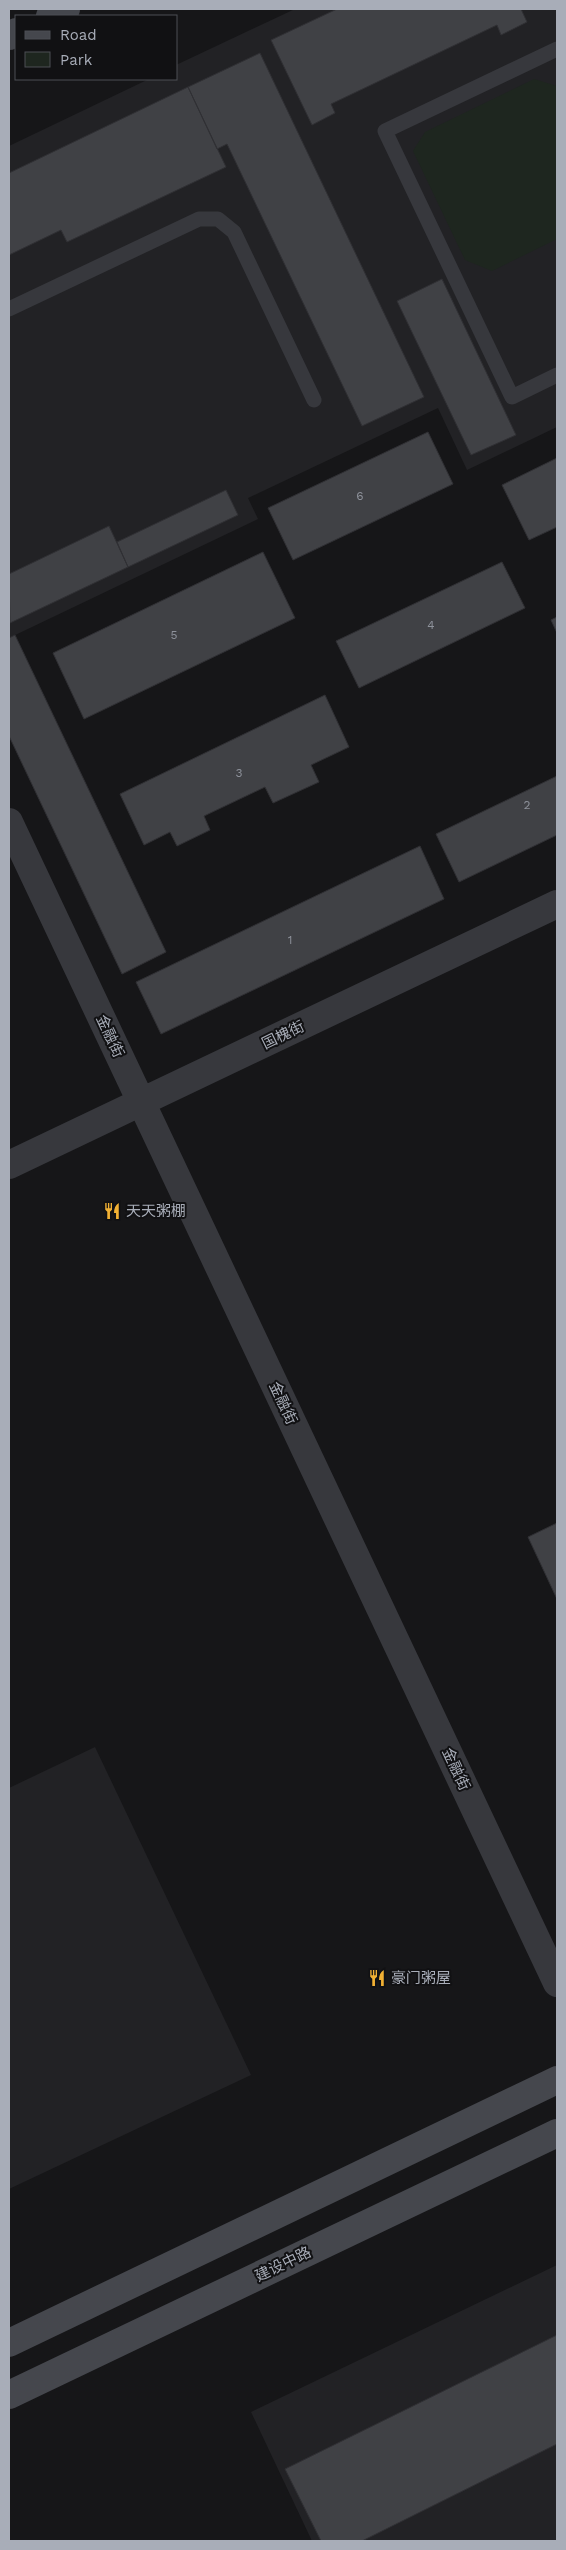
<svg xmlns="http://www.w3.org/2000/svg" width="566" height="2550" font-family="'Work Sans','Noto Sans SC',sans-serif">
  <rect width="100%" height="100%" fill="#161618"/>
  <path fill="#222225" d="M295 9H557V427L467 470 438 408 248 498 258 519 9 638V146L149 79H176V65Z
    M95 1747 251 2075 9 2189V1788Z
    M557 2265V2541H312L251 2412Z"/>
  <path fill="#1e261f" d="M534 79 557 86V239L492 271 465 260 413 151 425 132Z"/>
  <path fill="#404145" stroke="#303034" d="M337 9H521L527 22 501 35 497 25 331 104 335 113 312 125 271 40Z
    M260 53 424 397 362 426 227 144 217 149 188 87Z
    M188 87 226 167 67 242 61 230 9 255V173Z
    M442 279 516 435 471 455 397 301Z
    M428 432 453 484 293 560 268 508Z
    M557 458V527L529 540 502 485Z
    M226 490 238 515 128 567 117 542Z
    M109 526 128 567 10 623 9 574Z
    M263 552 295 618 84 719 53 653Z
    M502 562 525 608 359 688 336 641Z
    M557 617V633L551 620Z
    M15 635 166 952 122 974 9 736V638Z
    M325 695 349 747 311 765 319 782 273 803 265 787 204 816 210 830 177 846 170 832 144 845 120 794Z
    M557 776V835L459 882 436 834Z
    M420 846 444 899 161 1034 136 982Z
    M557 1523V1599L528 1537Z
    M557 2335V2444L362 2541H321L285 2469Z"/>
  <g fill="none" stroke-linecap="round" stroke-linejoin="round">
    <path stroke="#37383d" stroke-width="15" d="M557 49 385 131 512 397 557 375
      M9 309 199 219H218L234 232 314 400"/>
    <path stroke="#37383d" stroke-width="28" d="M9 822 557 1983
      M9 1165 557 904"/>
    <path stroke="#45474d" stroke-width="28" d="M50 16 66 9
      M9 36 16 32
      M9 2343 557 2080
      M9 2395 557 2133"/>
  </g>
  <defs>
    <g id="restaurant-bare" transform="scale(1.35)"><path d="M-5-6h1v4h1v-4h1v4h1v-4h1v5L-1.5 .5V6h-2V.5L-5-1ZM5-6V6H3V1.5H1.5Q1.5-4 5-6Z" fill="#f2b134" stroke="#111113" stroke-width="2.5" paint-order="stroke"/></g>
  </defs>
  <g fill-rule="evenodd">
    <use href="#restaurant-bare" x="112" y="1211"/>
    <use href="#restaurant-bare" x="377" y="1978"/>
  </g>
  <g text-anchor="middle" stroke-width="4" stroke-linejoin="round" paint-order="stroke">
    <g font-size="12" fill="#8e929b">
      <text x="360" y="500">6</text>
      <text x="431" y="629">4</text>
      <text x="174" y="639">5</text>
      <text x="239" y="777">3</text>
      <text x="527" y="809">2</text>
      <text x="290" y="944">1</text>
    </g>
    <g font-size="15" fill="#a8adb8" stroke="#111113">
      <text transform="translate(283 1035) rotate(-26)" y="5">国槐街</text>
      <text transform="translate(110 1036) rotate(65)" y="5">金融街</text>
      <text transform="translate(283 1403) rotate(65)" y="5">金融街</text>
      <text transform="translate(456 1769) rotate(65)" y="5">金融街</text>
      <text transform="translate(283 2264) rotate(-26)" y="5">建设中路</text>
    </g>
    <g font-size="15" fill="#a8adb8" stroke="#111113" text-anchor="start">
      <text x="126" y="1216">天天粥棚</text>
      <text x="391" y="1983">豪门粥屋</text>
    </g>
  </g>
  <rect width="566" height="2550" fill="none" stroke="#a8adb8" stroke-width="20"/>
  <rect x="15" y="15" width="162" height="65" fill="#111113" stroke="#4d4f55"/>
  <rect x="25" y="31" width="25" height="8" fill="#45474d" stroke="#4d4f55"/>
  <text x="60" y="40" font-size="15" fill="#a8adb8">Road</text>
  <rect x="25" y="52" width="25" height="15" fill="#1e261f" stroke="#4d4f55"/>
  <text x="60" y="65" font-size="15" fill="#a8adb8">Park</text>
</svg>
